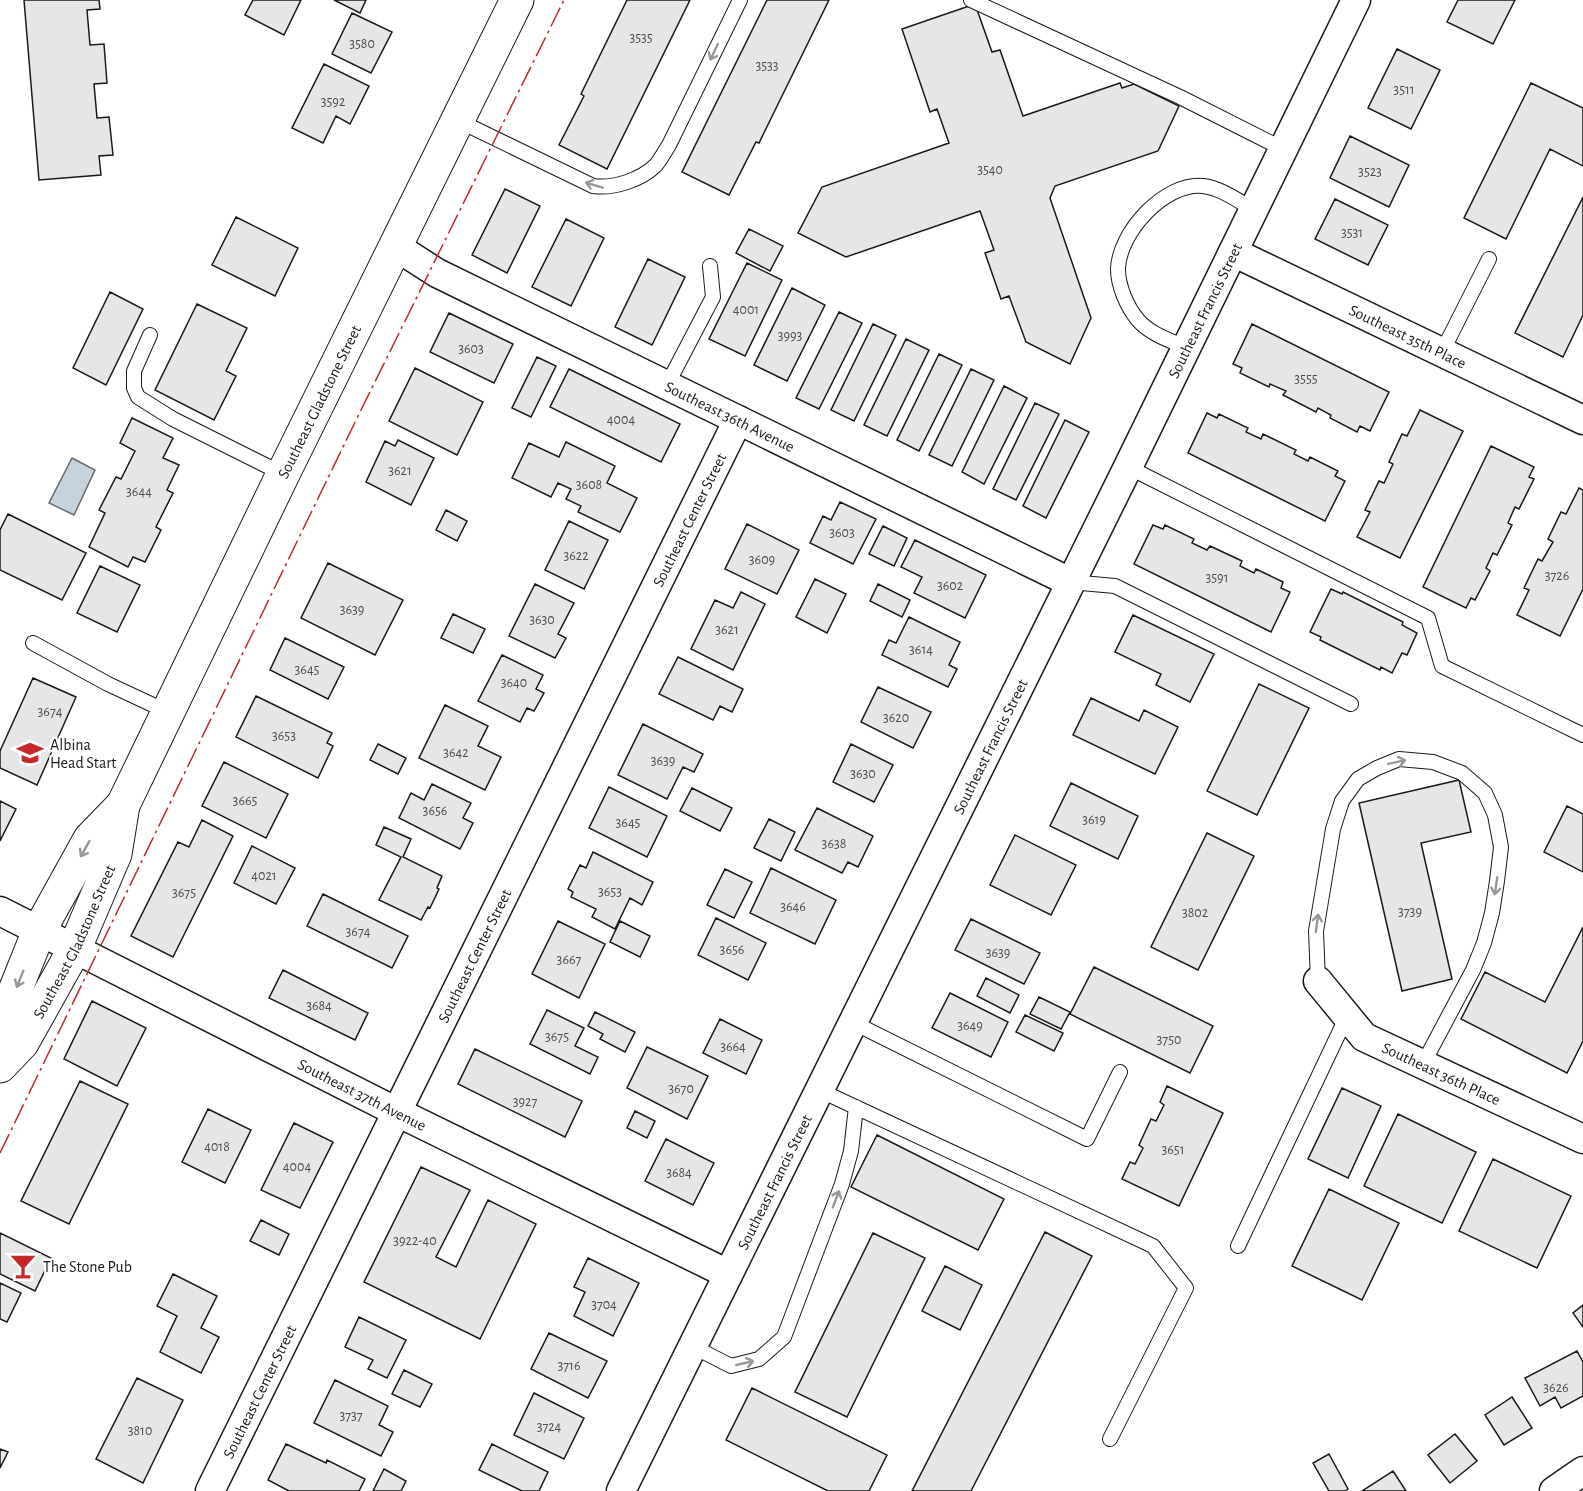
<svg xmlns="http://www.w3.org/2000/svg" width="1583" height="1491" font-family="'Alegreya Sans',sans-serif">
  <rect width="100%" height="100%" fill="#fff"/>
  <path fill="#c6d2dc" stroke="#6a6a6a" stroke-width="1.5" d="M72 458 95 470 74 515 49 503Z"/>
  <path fill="#e6e6e6" stroke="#1a1a1a" stroke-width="1.5" d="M24 0H99L100 9 87 10 90 45 104 44 107 83 94 84 97 118 109 117 113 155 99 156 101 175 39 180Z
    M253 0H301L284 35 245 15Z
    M334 0H366L360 13Z
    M627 0H690L607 169 559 145 584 96 581 94Z
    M767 0H829L759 143 756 142 729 195 682 172Z
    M1458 0H1515L1493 44 1447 22Z
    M975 4 992 52 1000 50 1023 116 1120 83 1122 88 1134 84 1179 106 1158 151 1055 186 1050 198 1091 318 1070 364 1026 342 1009 296 1001 299 985 253 994 250 980 211 846 257 798 233 822 187 949 143 937 109 930 112 902 29Z
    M352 13 392 32 371 73 332 54Z
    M1397 49 1440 70 1411 129 1368 108Z
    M324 64 369 86 350 124 336 116 323 143 292 128Z
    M1531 83 1583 108V166L1550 149 1506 239 1464 218Z
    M1350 136 1409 165 1389 207 1330 178Z
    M505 189 540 206 507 273 472 255Z
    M1583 197V315L1563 357 1515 333Z
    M1335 199 1388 225 1368 265 1315 239Z
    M236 217 298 248 275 296 212 265Z
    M566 219 604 238 571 306 532 287Z
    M749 229 783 246 770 271 736 253Z
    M648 259 685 277 652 345 615 327Z
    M747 263 782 280 745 356 709 339Z
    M792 288 825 305 787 381 754 365Z
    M110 292 143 309 106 385 73 368Z
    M197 304 247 328 226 371 236 376 214 420 155 390Z
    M839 312 862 323 819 409 796 398Z
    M449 313 513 344 494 383 430 352Z
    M873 324 896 335 854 421 831 410Z
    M1252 324 1389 392 1370 431 1360 426 1357 432 1330 418 1331 415 1318 408 1316 412 1283 395 1286 391 1270 384 1269 387 1240 373 1242 368 1233 364Z
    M906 339 929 350 887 436 864 425Z
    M939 354 962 365 919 451 897 440Z
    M537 357 556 366 531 417 512 408Z
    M415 368 483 402 457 455 389 421Z
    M569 369 680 424 661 462 550 407Z
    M971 369 994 380 952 466 929 455Z
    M1004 386 1027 398 984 484 962 472Z
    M1035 403 1059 414 1016 500 993 489Z
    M1420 410 1463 431 1400 558 1357 537 1370 512 1365 510 1379 481 1384 483 1393 464 1389 462 1402 434 1407 436Z
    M1207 413 1217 418 1219 414 1248 428 1246 432 1261 439 1263 434 1296 450 1294 454 1308 461 1310 457 1338 471 1335 476 1345 481 1325 521 1188 453Z
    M132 418 173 438 163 458 179 465 167 490 173 493 156 527 161 530 145 562 133 557 128 567 89 547 105 513 99 510 116 477 121 479 135 451 120 443Z
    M1065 420 1089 432 1046 518 1023 506Z
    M398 440 434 458 411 505 366 482 385 441 395 446Z
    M566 442 615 466 607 483 637 498 620 532 578 512 581 506 566 499 571 489 558 483 551 497 512 478 529 443 559 457Z
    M1491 446 1534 467 1529 477 1534 479 1519 509 1515 507 1508 523 1512 525 1497 555 1493 553 1486 568 1490 571 1475 600 1471 598 1466 608 1423 587Z
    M1579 488 1583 490V589L1560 636 1517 615 1529 590 1524 588 1538 559 1542 561 1553 542 1548 539 1561 512 1566 514Z
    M840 502 876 519 853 564 810 543 823 516 831 520Z
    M446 510 467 521 457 541 436 530Z
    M8 514 86 553 62 600 0 570V530Z
    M569 521 608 540 584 589 545 570Z
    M747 524 799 550 777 594 725 569Z
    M1153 525 1163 529 1165 525 1194 539 1192 543 1207 550 1210 546 1242 561 1240 566 1254 573 1256 569 1283 582 1281 588 1290 592 1271 632 1134 564Z
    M883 526 907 538 894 566 869 554Z
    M915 540 986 575 965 618 914 593 922 577 901 567Z
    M328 563 403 600 375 655 301 618Z
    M100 566 140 585 117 632 77 613Z
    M815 579 846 594 827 633 796 617Z
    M535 584 574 603 558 634 566 638 555 658 509 636Z
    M878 584 910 600 902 617 870 601Z
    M1331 589 1342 594 1343 592 1403 622 1402 625 1417 633 1407 655 1402 653 1392 673 1381 667 1380 670 1320 640 1321 637 1310 632Z
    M741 592 765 604 733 670 691 649 715 600 733 608Z
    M453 614 485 629 473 653 441 638Z
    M1133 615 1214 654 1190 702 1156 685 1161 674 1115 652Z
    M909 617 960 642 949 665 957 669 948 687 882 655 889 640 896 643Z
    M285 638 344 667 328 699 270 670Z
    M502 655 543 675 536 689 544 693 534 711 527 708 520 722 478 701Z
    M678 657 743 689 732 712 720 706 713 720 659 694Z
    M33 678 76 697 37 785 0 768V751Z
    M1259 684 1309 708 1257 815 1207 791Z
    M878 687 931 712 913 748 861 722Z
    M256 696 332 733 327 743 333 746 318 778 236 737Z
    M1091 698 1139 721 1144 710 1178 727 1155 774 1073 735Z
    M445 705 488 726 478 746 501 757 485 790 419 758Z
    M643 724 703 754 694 772 683 767 667 799 618 775Z
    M378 744 406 758 398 774 370 760Z
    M851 744 893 765 874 802 833 782Z
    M224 762 288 794 266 838 202 806Z
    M1459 780 1471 832 1421 843 1452 979 1402 991 1359 803Z
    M1071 783 1138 816 1118 859 1050 826Z
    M432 784 471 803 463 818 473 823 460 849 399 818 411 793 424 800Z
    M609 787 667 816 647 857 589 828Z
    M692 788 732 808 720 831 680 811Z
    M0 801 16 809 0 841Z
    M1567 806 1583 814V872L1544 852Z
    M817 808 873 836 858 867 848 862 842 873 795 850Z
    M769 819 795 832 781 861 754 848Z
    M202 820 233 836 173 957 131 936 178 842 189 847Z
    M384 827 411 839 403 857 442 876 437 888 439 889 430 908 428 907 421 920 379 900 401 857 376 845Z
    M1207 833 1254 856 1198 970 1151 947Z
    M1015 835 1076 865 1051 915 990 885Z
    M252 846 295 868 276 904 234 883Z
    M593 852 653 882 642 905 630 898 615 929 592 917 596 909 571 897 573 892 568 889 580 865 586 868Z
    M771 868 836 900 815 944 750 913Z
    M725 869 752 882 734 918 707 905Z
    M323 894 408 936 392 968 307 926Z
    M716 918 766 943 748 980 698 955Z
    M971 919 1040 953 1024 984 955 950Z
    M558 921 605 944 579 998 532 974Z
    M620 921 650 936 640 957 610 942Z
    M1583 927V1041L1567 1073 1461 1019 1485 972 1545 1002Z
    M1094 967 1213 1026 1190 1073 1070 1014Z
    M283 970 368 1013 355 1040 269 998Z
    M986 978 1019 995 1010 1013 977 996Z
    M950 993 1008 1022 991 1057 932 1028Z
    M1039 997 1070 1012 1061 1029 1030 1014Z
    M92 1001 146 1028 117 1086 64 1059Z
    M547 1010 584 1028 575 1046 598 1057 590 1074 530 1044Z
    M595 1012 635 1032 625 1052 600 1039 603 1034 588 1026Z
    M1025 1015 1063 1033 1054 1051 1016 1032Z
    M720 1019 762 1040 746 1074 703 1053Z
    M647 1047 708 1076 687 1119 627 1088Z
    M475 1049 582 1101 565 1137 458 1084Z
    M80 1081 128 1104 69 1224 21 1201Z
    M1167 1086 1223 1113 1179 1206 1122 1179 1130 1162 1135 1164 1143 1148 1139 1145 1151 1119 1156 1121 1164 1105 1160 1102Z
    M1342 1088 1381 1106 1348 1178 1308 1159Z
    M208 1109 251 1130 225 1183 182 1162Z
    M635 1111 655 1121 647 1138 627 1128Z
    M1398 1114 1476 1152 1442 1223 1364 1186Z
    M294 1123 333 1142 300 1208 261 1190Z
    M877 1135 1004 1199 978 1250 851 1187Z
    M666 1139 714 1163 693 1205 645 1181Z
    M1493 1159 1571 1196 1537 1268 1459 1231Z
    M421 1167 470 1190 436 1257 456 1267 488 1200 536 1224 480 1339 364 1282Z
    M1329 1189 1399 1223 1362 1300 1292 1266Z
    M261 1220 289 1234 279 1255 250 1241Z
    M1045 1232 1092 1256 971 1491H912Z
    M0 1233 51 1258 35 1291 0 1274Z
    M873 1233 925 1258 847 1417 795 1392Z
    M588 1258 639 1283 613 1336 574 1316 585 1292 574 1287Z
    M945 1266 982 1285 960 1330 922 1311Z
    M173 1274 217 1296 201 1328 219 1337 201 1373 160 1352 177 1316 157 1306Z
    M0 1283 21 1293 7 1322 0 1319Z
    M1583 1305V1327L1573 1313Z
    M359 1317 406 1340 387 1378 368 1369 373 1360 345 1347Z
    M549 1333 607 1361 588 1398 531 1369Z
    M1577 1351 1583 1362V1396L1561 1408 1555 1397 1540 1406 1525 1378Z
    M404 1370 432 1384 420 1407 392 1394Z
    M137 1378 183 1400 143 1483 96 1459Z
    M335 1380 388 1406 379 1425 393 1432 381 1456 314 1423Z
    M752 1388 887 1455 869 1491H828L726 1440Z
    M534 1393 584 1418 564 1459 514 1435Z
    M1512 1397 1532 1428 1504 1445 1485 1415Z
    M1455 1434 1477 1461 1450 1483 1428 1455Z
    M286 1444 326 1463 327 1460 365 1479 359 1491H289L268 1480Z
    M492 1444 548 1472 539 1491H522L479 1470Z
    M0 1449 8 1452 0 1468Z
    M1329 1454 1348 1489 1345 1491H1329L1313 1463Z
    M384 1469 406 1481 401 1491H373Z
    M1393 1471 1406 1491H1362Z"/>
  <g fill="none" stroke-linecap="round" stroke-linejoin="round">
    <g stroke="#1a1a1a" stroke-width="16">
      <path id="service" d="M971 0 1180 97 1283 149
        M457 120 593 186C613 189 641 180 656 165 661 159 665 151 669 145L740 0
        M150 335 134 371V388L138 397 173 419 283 474
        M1185 347C1169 340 1150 334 1138 320 1127 307 1118 286 1118 269 1119 232 1165 182 1203 186 1221 188 1238 201 1253 209
        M1442 352 1489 259
        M667 385 713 297 710 266
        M1128 467 1428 618 1442 666 1583 735
        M1070 582 1115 586 1351 704
        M33 643 108 684 168 712
        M1318 981 1316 931 1333 829 1342 801 1358 779 1377 768 1399 759 1433 762 1462 773 1485 793 1495 815 1501 847 1497 881 1492 913 1484 943 1473 970 1423 1064
        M852 1022 1087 1139 1120 1072
        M819 1090 1153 1246 1186 1288 1110 1439
        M1238 1246 1347 1016
        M692 1346 731 1366 759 1359 784 1337 842 1184 851 1151 856 1107"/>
    </g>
    <g stroke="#1a1a1a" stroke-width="31">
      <g id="minor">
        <path id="s1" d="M395 246 437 273 1070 582"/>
        <path id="s2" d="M1233 252 1583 420"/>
        <path id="s3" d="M0 911 397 1112 728 1274"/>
        <path id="s4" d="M1318 981 1364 1037 1583 1139"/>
        <path id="s5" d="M210 1491 738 420"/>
        <path id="s6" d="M621 1491 1128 467 1356 0"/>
        <path d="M1554 1491 1583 1471"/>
      </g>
    </g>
    <g stroke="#1a1a1a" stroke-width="35">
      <g id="tertiary">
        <path d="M0 1028 39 931 90 839 123 805"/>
        <path id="s7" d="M0 1066 22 1043 74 950 115 854 123 805 283 474 517 0"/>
      </g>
    </g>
    <use href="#service" stroke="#fff" stroke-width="14"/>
    <use href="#minor" stroke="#fff" stroke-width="28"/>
    <use href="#tertiary" stroke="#fff" stroke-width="33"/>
    <path stroke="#c62828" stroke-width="1.5" stroke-dasharray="21 4.5 3 4.5" stroke-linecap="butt" d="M0 1153 360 412 564 0"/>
  </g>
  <defs><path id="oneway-shaft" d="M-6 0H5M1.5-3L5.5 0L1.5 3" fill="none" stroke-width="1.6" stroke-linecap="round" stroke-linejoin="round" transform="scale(1.5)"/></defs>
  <g stroke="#989898">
    <use href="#oneway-shaft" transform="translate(714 52) rotate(116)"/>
    <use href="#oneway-shaft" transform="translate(594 185) rotate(-163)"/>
    <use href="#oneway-shaft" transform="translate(1397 762) rotate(-12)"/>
    <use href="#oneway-shaft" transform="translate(85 849) rotate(119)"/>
    <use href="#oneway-shaft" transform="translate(1496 886) rotate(98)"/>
    <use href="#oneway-shaft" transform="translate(1317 923) rotate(-82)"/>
    <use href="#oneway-shaft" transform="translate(20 979) rotate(112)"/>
    <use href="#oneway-shaft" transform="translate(836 1199) rotate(-69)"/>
    <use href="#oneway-shaft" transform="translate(745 1363) rotate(-13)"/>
  </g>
  <defs>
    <g id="school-bare" transform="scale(2.07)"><path d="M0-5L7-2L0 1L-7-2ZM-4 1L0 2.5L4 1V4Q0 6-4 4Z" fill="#c62828" stroke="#fff" stroke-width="2.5" paint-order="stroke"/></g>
    <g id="bar-bare" transform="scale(2.07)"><path d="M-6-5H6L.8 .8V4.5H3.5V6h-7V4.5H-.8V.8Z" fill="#c62828" stroke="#fff" stroke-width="2.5" paint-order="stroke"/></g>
  </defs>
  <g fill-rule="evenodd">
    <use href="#school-bare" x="30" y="753"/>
    <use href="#bar-bare" x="23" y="1266"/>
  </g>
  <g text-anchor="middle" stroke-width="4.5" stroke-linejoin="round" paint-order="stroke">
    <g font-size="14" fill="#4d4d4d">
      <text x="641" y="42">3535</text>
      <text x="362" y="48">3580</text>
      <text x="767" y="70">3533</text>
      <text x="1404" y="94">3511</text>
      <text x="333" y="106">3592</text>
      <text x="990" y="174">3540</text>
      <text x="1370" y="176">3523</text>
      <text x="1352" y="237">3531</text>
      <text x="746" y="314">4001</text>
      <text x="790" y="340">3993</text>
      <text x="471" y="353">3603</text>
      <text x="1306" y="383">3555</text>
      <text x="621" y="424">4004</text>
      <text x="400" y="475">3621</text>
      <text x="589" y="489">3608</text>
      <text x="139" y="496">3644</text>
      <text x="842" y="537">3603</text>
      <text x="576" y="560">3622</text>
      <text x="762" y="564">3609</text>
      <text x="1557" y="580">3726</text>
      <text x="1217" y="582">3591</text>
      <text x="950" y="590">3602</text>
      <text x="352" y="614">3639</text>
      <text x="542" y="624">3630</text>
      <text x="727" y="634">3621</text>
      <text x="921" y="654">3614</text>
      <text x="307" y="674">3645</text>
      <text x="514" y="687">3640</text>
      <text x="50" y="716">3674</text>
      <text x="896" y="722">3620</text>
      <text x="284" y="740">3653</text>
      <text x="456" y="757">3642</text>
      <text x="663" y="765">3639</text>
      <text x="863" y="778">3630</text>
      <text x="245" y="805">3665</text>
      <text x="435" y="815">3656</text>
      <text x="1094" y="824">3619</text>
      <text x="628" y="827">3645</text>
      <text x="834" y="848">3638</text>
      <text x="264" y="880">4021</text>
      <text x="610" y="896">3653</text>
      <text x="184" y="897">3675</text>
      <text x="793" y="911">3646</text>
      <text x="1410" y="916">3739</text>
      <text x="1195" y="917">3802</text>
      <text x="358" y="936">3674</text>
      <text x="732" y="954">3656</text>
      <text x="998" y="957">3639</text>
      <text x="569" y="964">3667</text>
      <text x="319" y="1010">3684</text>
      <text x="970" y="1030">3649</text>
      <text x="557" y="1041">3675</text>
      <text x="1169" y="1044">3750</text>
      <text x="733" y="1051">3664</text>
      <text x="681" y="1093">3670</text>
      <text x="525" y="1106">3927</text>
      <text x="217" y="1151">4018</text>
      <text x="1173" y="1154">3651</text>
      <text x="297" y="1171">4004</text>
      <text x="679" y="1177">3684</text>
      <text x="415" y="1245">3922-40</text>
      <text x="604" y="1309">3704</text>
      <text x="569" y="1370">3716</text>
      <text x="1556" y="1392">3626</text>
      <text x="351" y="1420">3737</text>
      <text x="549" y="1431">3724</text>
      <text x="140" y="1435">3810</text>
    </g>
    <g font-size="16" fill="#1a1a1a" stroke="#fff">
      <text dy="6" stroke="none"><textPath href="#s6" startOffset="1317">Southeast Francis Street</textPath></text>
      <text dy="6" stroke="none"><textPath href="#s2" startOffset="194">Southeast 35th Place</textPath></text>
      <text dy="6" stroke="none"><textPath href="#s7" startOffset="741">Southeast Gladstone Street</textPath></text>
      <text dy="6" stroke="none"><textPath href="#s1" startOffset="376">Southeast 36th Avenue</textPath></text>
      <text dy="6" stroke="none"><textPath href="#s5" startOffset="1083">Southeast Center Street</textPath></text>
      <text dy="6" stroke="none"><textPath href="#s6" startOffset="831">Southeast Francis Street</textPath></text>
      <text dy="6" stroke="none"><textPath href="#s7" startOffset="146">Southeast Gladstone Street</textPath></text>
      <text dy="6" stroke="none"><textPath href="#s5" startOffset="597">Southeast Center Street</textPath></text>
      <text dy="6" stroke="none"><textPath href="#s4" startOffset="158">Southeast 36th Place</textPath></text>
      <text dy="6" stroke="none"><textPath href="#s3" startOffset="406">Southeast 37th Avenue</textPath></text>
      <text dy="6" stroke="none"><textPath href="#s6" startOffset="345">Southeast Francis Street</textPath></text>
      <text dy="6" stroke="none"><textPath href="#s5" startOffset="111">Southeast Center Street</textPath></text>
    </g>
    <g font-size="16" fill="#1a1a1a" stroke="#fff" text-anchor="start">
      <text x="50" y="750">Albina<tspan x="50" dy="18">Head Start</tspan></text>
      <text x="43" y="1272">The Stone Pub</text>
    </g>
  </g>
</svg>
